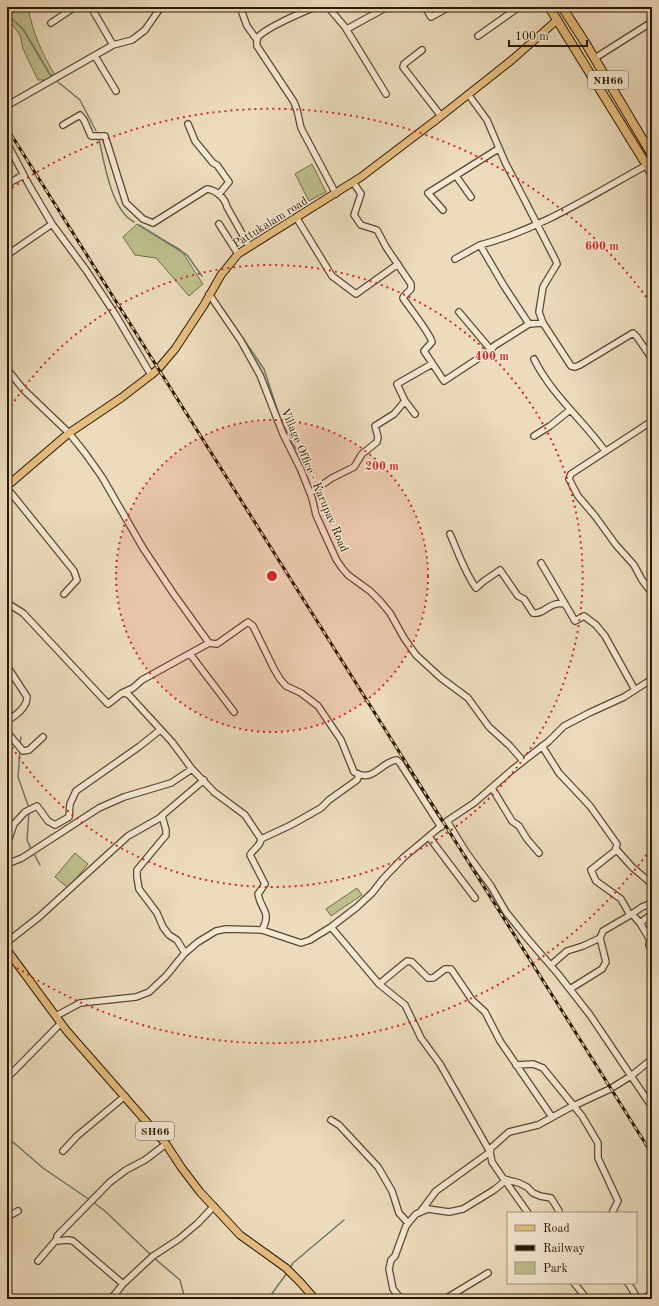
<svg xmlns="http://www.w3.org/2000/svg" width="659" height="1306" font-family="'Old Standard TT',serif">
  <rect width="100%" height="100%" fill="#ecdcbd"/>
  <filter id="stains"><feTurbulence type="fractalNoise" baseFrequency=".005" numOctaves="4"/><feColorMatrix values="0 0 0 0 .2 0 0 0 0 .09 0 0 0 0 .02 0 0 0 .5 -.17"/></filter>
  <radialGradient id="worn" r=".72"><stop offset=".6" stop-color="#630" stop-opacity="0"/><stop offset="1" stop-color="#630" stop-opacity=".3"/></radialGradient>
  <path fill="#bdbf8d" stroke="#736c48" d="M7 7H28C33 33 41 52 55 75L45 80H38L23 49 20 35 7 18Z
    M312 164 326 192 309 201 295 174Z
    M137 224 181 250 203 284 189 296 156 258 135 255 123 237Z
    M75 853 88 864 68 888 55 877Z
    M357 888 362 895 331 916 326 909Z"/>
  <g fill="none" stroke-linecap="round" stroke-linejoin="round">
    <path stroke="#6c7a6c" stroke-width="1.5" d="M12 19 23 29 49 73 52 76
      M58 82 80 100 96 131
      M99 139C104 162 111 210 134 222
      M139 225 187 255 202 276
      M223 309 264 369 281 421 303 462
      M20 744 21 737
      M20 750 18 777 29 808
      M29 812 27 840 31 849
      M33 852 40 865
      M7 1137 43 1168 90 1200
      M93 1202 105 1211 151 1255
      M154 1258 180 1280 185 1299
      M290 1268 293 1263 344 1220
      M268 1299 287 1273"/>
    <g stroke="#5a4931" stroke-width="8">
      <path id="minor" d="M91 7 113 45
        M240 7 247 26 257 40
        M315 7C303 12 266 28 258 37 256 40 257 43 257 46L294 102 297 110 301 128 336 194
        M328 7 345 27 386 94
        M425 7 431 17 449 7
        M51 23 75 7
        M347 29 387 7
        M478 36 519 7
        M422 50 404 64 403 67 441 116
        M95 56 116 91
        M595 58 652 22
        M468 94 487 120 505 162 556 261 557 264 555 267 543 287 539 312 543 323 571 366 575 367 580 365 633 333 637 337 652 359
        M8 105 113 45 132 40 145 30 161 7
        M188 124 195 141 213 163 217 165 229 182 219 194
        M63 125 80 115 84 120 91 136H105L126 203 143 219 153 223 207 189C216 190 225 198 227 207L249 246
        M7 143 29 185 52 224 86 270 115 314 151 375
        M456 176 471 197
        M353 182 361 194 354 215 361 225 377 230 386 247 411 284V289L404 296 403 298C410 309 430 333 432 342L424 351 444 381 491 350 494 346 529 324
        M7 184 24 175
        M443 210 428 193 498 149
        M296 217 332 276 356 294 398 264
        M219 224 238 254
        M7 255 52 224
        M455 259 480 245
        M209 294 241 341 260 375 283 434 301 470 312 498 316 515 336 559 342 568 348 575 370 591 380 601 390 613 404 638 416 655 441 678 468 698 489 727 510 746 523 761
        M459 312 491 350
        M543 323 529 324 504 286 480 245C541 229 592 195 647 165
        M534 359C551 394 583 420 605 451
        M7 369 23 389 69 433 85 453 102 477 143 548 173 593 209 643
        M405 401 415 414
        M652 421 571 474 569 479 578 496 595 516 616 545 634 565 642 580 652 593
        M534 436 550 426 570 410
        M7 488 74 571 77 580 64 594
        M310 493 332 478 354 467 362 454 377 442 378 437 375 426 394 414 405 401 397 384 432 364
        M450 534C458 552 464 571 476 588L484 581 500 570 518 596 524 599 533 613C545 615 548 601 565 604
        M541 563 575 621 584 616 596 625 605 636 635 690
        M7 603 23 613 108 704 122 693 128 694 172 742 192 769 214 792 245 815 261 839C261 846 253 849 250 855L265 884 258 894C261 911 272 911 262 930
        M190 654 234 712
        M7 666 27 697C27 708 15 716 7 721
        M122 693 133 688 142 680 209 643 217 644 248 622 253 626 274 669 280 679 286 686 301 693 318 706 341 740 354 772C374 784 381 761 397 760L400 763 441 827
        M7 732 23 751 29 750 43 737
        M542 746 559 773 590 806 617 844 615 851 591 870 596 881 621 899 630 915
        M492 788 512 821 519 826 527 839 539 853
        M162 816 166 830V835L137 870V877L139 889 157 913 163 927 169 935 177 940 185 953
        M447 821 466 852 491 886 506 912 527 938 558 974 590 1015 652 1107
        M429 837 475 898
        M261 839 291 825 321 808 329 800 357 780 359 775
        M7 844 14 824 25 812 37 806 48 821 55 825 69 817 70 804 76 791 140 746 160 730
        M616 849 632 867 652 884
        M7 864 22 858 99 808 124 797 171 783 192 769
        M632 914 640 923 650 940 649 945 652 951
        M640 923 652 914
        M331 927 379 984 405 1005 421 1038 440 1064 490 1152 436 1191 421 1211
        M7 942 39 917 128 836 158 819 204 780
        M551 965 567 951 583 946 600 938 603 931 632 914 642 907 652 903
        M379 984 407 961 412 962 428 978H433L445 969H451L472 1000 485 1012 500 1041 552 1117
        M570 989 602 969 606 962 600 938
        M56 1016 80 1003 136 997 149 992 166 976 184 954 198 942 216 931 226 929 262 930 301 943 310 940 331 927 357 907 372 893 383 879 403 858 447 821 474 803 512 770 549 741 564 726 589 713 624 697 652 679
        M516 1065 533 1064 543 1068 582 1116 598 1143V1158L618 1201 612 1213
        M7 1078 61 1023
        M331 1120 339 1125 378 1167 392 1191 399 1213 408 1223
        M63 1151 77 1136 125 1096
        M504 1179 519 1183 527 1187 533 1193 540 1196 551 1198 559 1211 558 1213
        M504 1179 528 1213
        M7 1217 18 1211
        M38 1261 56 1240
        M574 1283 587 1299
        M628 1283 638 1299
        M123 1284 73 1241 68 1240 57 1241V1236L110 1182 126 1170 145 1160 166 1144
        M111 1299 123 1284 153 1256 179 1239 198 1223 214 1206
        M401 1299 393 1289 389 1269 391 1260 395 1256 406 1226 410 1221 416 1214 428 1209 449 1212 463 1209 494 1190 505 1181 492 1162 490 1152 491 1148 509 1132 538 1125 569 1108 610 1089 631 1076 652 1059
        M445 1299 488 1273
        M644 1299 652 1293"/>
    </g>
    <g stroke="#291802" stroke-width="9">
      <path id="major" d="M7 486 69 433 121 398 151 375 158 369 175 349 204 305 221 275 238 254 361 177 436 120 513 59 557 20
        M7 950 66 1030 166 1144 181 1167 200 1192 240 1235 286 1268 300 1282 315 1299"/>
    </g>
    <g stroke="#291802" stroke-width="10">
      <path id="highway" d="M549 7 652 174
        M562 7 586 44 652 155"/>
    </g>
    <use href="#minor" stroke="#f3e8d4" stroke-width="5.5"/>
    <use href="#major" stroke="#e6be7e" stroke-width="7"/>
    <use href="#highway" stroke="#e6be7e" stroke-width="8"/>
    <g stroke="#291802" stroke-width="3">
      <path id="rail" d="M7 128 652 1154"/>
    </g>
    <use href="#rail" stroke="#f3e8d4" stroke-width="1.5" stroke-dasharray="4.5" stroke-linecap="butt"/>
  </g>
  <circle cx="272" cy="576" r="156" fill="#d62828" fill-opacity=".12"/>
  <g fill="none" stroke="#d62828" stroke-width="2" stroke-dasharray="2 4">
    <circle cx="272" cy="576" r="156"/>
    <path d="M8 411A311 311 0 1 1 8 741"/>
    <path d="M650 850A467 467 0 0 1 7 961M7 191A467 467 0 0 1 650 302"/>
  </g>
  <g text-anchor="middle" stroke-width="3" stroke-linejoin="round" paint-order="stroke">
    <g fill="#f3e8d4" stroke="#665641" stroke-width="1">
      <rect x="588" y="71" width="40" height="18" rx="3"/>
      <rect x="136" y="1122" width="38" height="18" rx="3"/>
    </g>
    <g font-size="11" font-weight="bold" fill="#291802">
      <text x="608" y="84">NH66</text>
      <text x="155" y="1135">SH66</text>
    </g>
    <g font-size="12" fill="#291802" stroke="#f3e8d4">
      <text transform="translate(270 222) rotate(-32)" y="4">Pattukalam road</text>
      <text transform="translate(315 480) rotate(67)" y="4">Village Office - Karupav Road</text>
    </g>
  </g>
  <circle cx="272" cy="576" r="6" fill="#d62828" stroke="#f3e8d4" stroke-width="2"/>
  <g font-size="12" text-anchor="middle" font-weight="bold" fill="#d62828" stroke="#f3e8d4" stroke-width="3" stroke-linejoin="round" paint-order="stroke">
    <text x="602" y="250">600 m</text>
    <text x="492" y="360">400 m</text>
    <text x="382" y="470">200 m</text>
  </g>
  <rect width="659" height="1306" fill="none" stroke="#ecdcbd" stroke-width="24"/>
  <rect x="8" y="8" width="643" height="1290" fill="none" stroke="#291802" stroke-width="2"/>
  <rect x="12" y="12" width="635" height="1282" fill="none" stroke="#291802"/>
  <rect x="507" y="1212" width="130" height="72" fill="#f3e8d4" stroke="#a29580"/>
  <rect x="515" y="1225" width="20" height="6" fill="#e6be7e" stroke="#a29580"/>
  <text x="543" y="1232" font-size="12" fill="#291802">Road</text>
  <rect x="515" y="1245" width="20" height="6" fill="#291802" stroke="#a29580"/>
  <text x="543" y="1252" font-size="12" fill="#291802">Railway</text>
  <rect x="515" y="1262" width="20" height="12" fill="#bdbf8d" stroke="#a29580"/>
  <text x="543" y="1272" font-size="12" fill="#291802">Park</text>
  <path d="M509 40v6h78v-6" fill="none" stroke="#291802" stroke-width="2"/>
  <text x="515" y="40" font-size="12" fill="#291802" stroke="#f3e8d4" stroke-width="3" paint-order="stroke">100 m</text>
  <rect width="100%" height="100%" filter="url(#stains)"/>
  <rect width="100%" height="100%" fill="url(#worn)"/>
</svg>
